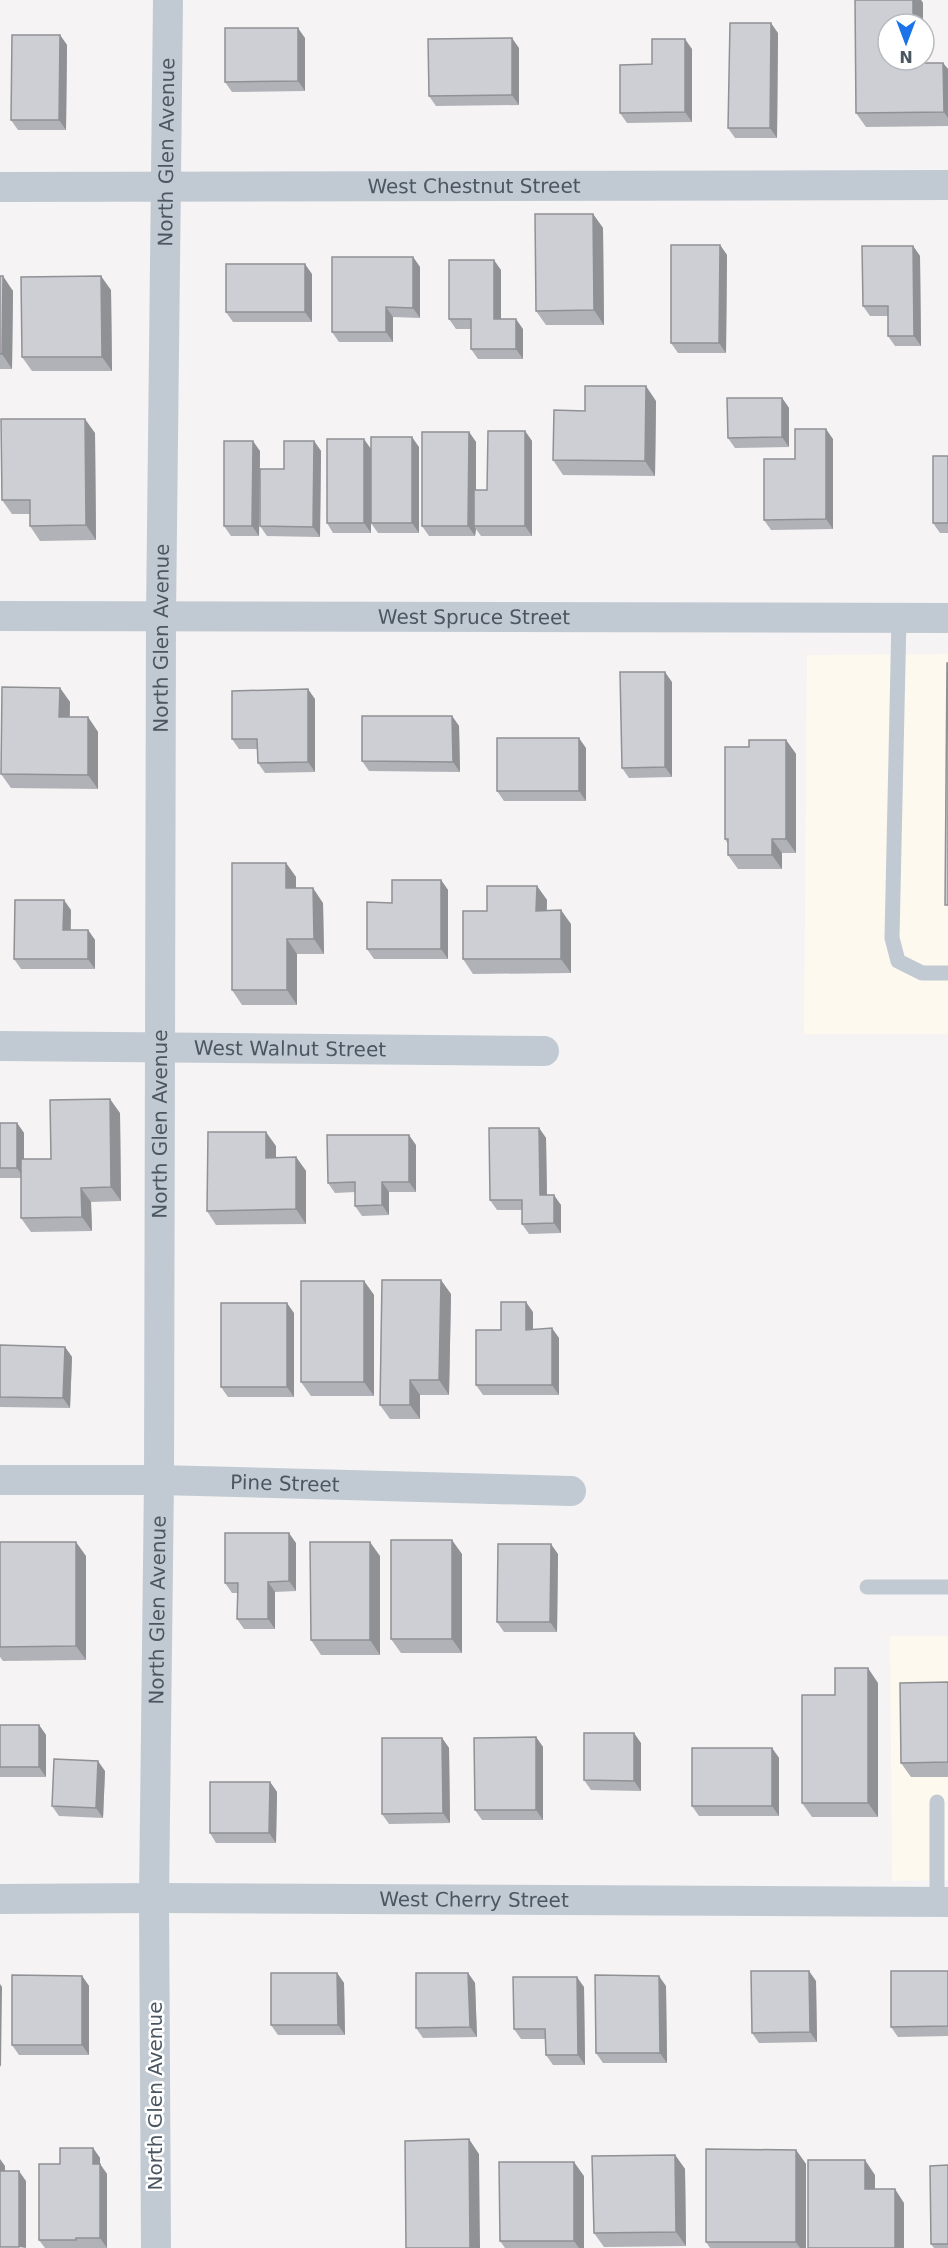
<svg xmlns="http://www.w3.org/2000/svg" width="948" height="2248" font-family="'DejaVu Sans',sans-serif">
  <rect width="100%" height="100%" fill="#f5f3f3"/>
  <path fill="#fdf9ef" d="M948 654V1034H804L807 655Z
    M890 1636H948V1880L892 1881Z"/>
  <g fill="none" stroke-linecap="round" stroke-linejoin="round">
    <path stroke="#c1cad2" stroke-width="15" d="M899 618 892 938 898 961 922 973H948
      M867 1587H948
      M937 1802V1902"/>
    <g stroke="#c1cad2" stroke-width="30">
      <path id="s1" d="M0 187 948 185"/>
      <path id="s2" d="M0 616 948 618"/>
      <path id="s3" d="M0 1046 544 1051"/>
      <path id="s4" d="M0 1480H159L571 1491"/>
      <path id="s5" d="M0 1899 154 1898 948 1902"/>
      <path id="s6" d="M156 2248 154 1898 159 1480 161 616 168 0"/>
    </g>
  </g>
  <path fill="#b0b2b7" d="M855 0H921L923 3V24H888V60H924V63H943L948 69V126L866 127 856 113Z
    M778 33 777 138H735L728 128Z
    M60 35 67 45 66 130H18L11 120Z
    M305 38V91L232 92 225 82Z
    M519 48V105L436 106 429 96Z
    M692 49V122L627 123 620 113Z
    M593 214 603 228 604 325H546L536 311Z
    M720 245 727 255 726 353H678L671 343Z
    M913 246 920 256 921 346H895L888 336V316H870L863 306Z
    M413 257 420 267V318L393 317V342H339L332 332Z
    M501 270V319L523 329V359H478L471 349V329H456L449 319Z
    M312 274V322H233L226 312Z
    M0 276 13 291 12 369H0Z
    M111 290 112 371H32L22 357Z
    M782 398 789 408V447L735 448 728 438Z
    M656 401 655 476 563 475 553 460 585 411Z
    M525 431 532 441V536H481L476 529 475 536H429L422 526 469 432 476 442V490H487Z
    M95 433 96 540 40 541 30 526V514H12L2 500Z
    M833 439V529L771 530 764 520Z
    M314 441 321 451 320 537 267 536 260 526 284 469Z
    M419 447V533H378L371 523V504V533H333L327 523 371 448Z
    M260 451 259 536H231L224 526Z
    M948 456V533H940L933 523Z
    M672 682V777L629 778 622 768Z
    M60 688 70 702V717H88L98 732V789L11 788 1 774Z
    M315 699V772L265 773 258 763V749H239L232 739Z
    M452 716 459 726 460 772 369 771 362 761Z
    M786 740 796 754V853H782V869H738L728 855V844L725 839 749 747Z
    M586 748V801H504L497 791Z
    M286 863 296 877V888L323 903 324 954H297V1005H242L232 990Z
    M441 880 448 890V959H374L367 949 392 903Z
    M537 886 547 900V910L571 924V973L473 974 463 959 487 911Z
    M71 910V930H88L95 940V969H21L14 959Z
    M120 1113 121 1201 91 1202 92 1231 31 1232 21 1218V1178H0V1123H17L24 1133V1159H51Z
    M539 1128 546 1138 547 1195 561 1205V1233L529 1234 522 1224V1210H497L490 1200Z
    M416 1145V1192H389V1215L362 1216 355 1206V1192L335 1193 328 1183Z
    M276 1146V1158L296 1157 306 1171V1224L216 1225 207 1211Z
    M364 1281 374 1295V1396H311L301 1382Z
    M451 1294 449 1395H420V1419H390L380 1405Z
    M533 1312V1329L559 1338V1395H483L476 1385 501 1330Z
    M294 1313V1397H228L221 1387Z
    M0 1345 65 1347 72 1357 70 1408 0 1407Z
    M0 1542 86 1556V1660L3 1661 0 1657Z
    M296 1543V1591L275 1592V1629H244L237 1619 238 1593H232L225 1583Z
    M462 1554V1653H401L391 1639Z
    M558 1554 557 1632H504L497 1622Z
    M380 1556V1655H321L311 1640Z
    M948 1682V1777H911L901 1763Z
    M878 1683V1817H812L802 1803 835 1695Z
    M0 1725H39L46 1735V1777H0Z
    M536 1737 543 1747V1820H482L475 1810Z
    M442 1738 449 1748 450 1823 389 1824 382 1814Z
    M641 1743V1791L591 1790 584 1780Z
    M772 1748 779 1758V1816H699L692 1806Z
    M105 1771 103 1818 59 1816 52 1806Z
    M270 1782 277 1792 276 1843H216L210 1833Z
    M948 1971V2036L898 2037 891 2027Z
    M337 1973 344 1983 345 2035H278L271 2025Z
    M468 1973 475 1983 477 2037 423 2038 416 2028Z
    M82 1976 89 1986V2055H19L12 2045Z
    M816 1981 817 2042 759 2043 752 2033Z
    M666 1986 667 2063H603L596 2053Z
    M584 1987 585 2065H553L546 2055V2039H521L514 2029Z
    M93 2148 100 2158V2164L107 2174V2248H45L39 2240 60 2164Z
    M796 2150 806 2164V2248H710L706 2242Z
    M675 2155 685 2169 686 2246 604 2247 594 2233Z
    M948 2165V2248H934L931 2244Z
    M584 2176V2248H505L500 2241Z"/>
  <path fill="#909195" d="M913 0H921L923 3V24H913Z
    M771 23 778 33 777 138 770 128Z
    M298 28 305 38V91L298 81Z
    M60 35 67 45 66 130 59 120Z
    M512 38 519 48V105L512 95Z
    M685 39 692 49V122L685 112Z
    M914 60H924V77L914 63Z
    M943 63 948 69V118L944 112Z
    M593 214 603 228 604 325 594 310Z
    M720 245 727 255 726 353 719 343Z
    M913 246 920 256 921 346 914 336Z
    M413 257 420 267V318L413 308Z
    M494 260 501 270V329L494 319Z
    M305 264 312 274V322L305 312Z
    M3 276 13 291 12 369 2 354Z
    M101 276 111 290 112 371 102 357Z
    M386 307 393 317V342L386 332Z
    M516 319 523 329V359L516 349Z
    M646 386 656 401 655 476 645 461Z
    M782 398 789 408V447L782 437Z
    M85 419 95 433 96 540 86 525Z
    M826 429 833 439V529L826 519Z
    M525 431 532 441V536L525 526Z
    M469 432 476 442V526H474L476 529 475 536 468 526Z
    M412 437 419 447V533L412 523Z
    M364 439 371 449V533L364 523Z
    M253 441 260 451 259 536 252 526Z
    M314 441 321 451 320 537 313 527Z
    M665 672 672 682V777L665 767Z
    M60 688 70 702 69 731 59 717Z
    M308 689 315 699V772L308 762Z
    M452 716 459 726 460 772 453 762Z
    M88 717 98 732V789L88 775Z
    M579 738 586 748V801L579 791Z
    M786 740 796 754V853L786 839Z
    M772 839 782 853V869L772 855Z
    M286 863 296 877V903L286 888Z
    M441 880 448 890V959L441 949Z
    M537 886 547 900 546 925 536 911Z
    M313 888 323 903 324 954 314 939Z
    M64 900 71 910 70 940 63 930Z
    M561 910 571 924V973L561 959Z
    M88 930 95 940V969L88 959Z
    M287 939 297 954V1005L287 990Z
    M110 1099 120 1113 121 1201 111 1187Z
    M17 1123 24 1133V1178L17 1168Z
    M539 1128 546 1138 547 1205 540 1195Z
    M266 1132 276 1146V1172L266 1158Z
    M409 1135 416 1145V1192L409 1182Z
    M296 1157 306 1171V1224L296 1209Z
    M382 1182 389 1192V1215L382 1205Z
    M81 1188 91 1202 92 1231 82 1217Z
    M554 1195 561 1205V1233L554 1223Z
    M441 1280 451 1294 449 1395 439 1380Z
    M364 1281 374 1295V1396L364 1382Z
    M526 1302 533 1312V1340L526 1330Z
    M287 1303 294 1313V1397L287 1387Z
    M552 1328 559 1338V1395L552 1385Z
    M65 1347 72 1357 70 1408 63 1398Z
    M410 1380 420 1395V1419L410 1405Z
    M289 1533 296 1543V1591L289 1581Z
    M452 1540 462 1554V1653L452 1639Z
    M76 1542 86 1556V1660L76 1646Z
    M370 1542 380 1556V1655L370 1640Z
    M551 1544 558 1554 557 1632 550 1622Z
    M268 1582 275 1592V1629L268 1619Z
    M868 1668 878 1683V1817L868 1803Z
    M39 1725 46 1735V1777L39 1767Z
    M634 1733 641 1743V1791L634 1781Z
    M536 1737 543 1747V1820L536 1810Z
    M442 1738 449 1748 450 1823 443 1813Z
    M772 1748 779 1758V1816L772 1806Z
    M98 1761 105 1771 103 1818 96 1808Z
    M270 1782 277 1792 276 1843 269 1833Z
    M809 1971 816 1981 817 2042 810 2032Z
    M337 1973 344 1983 345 2035 338 2025Z
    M468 1973 475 1983 477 2037 470 2027Z
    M82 1976 89 1986V2055L82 2045Z
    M659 1976 666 1986 667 2063 660 2053Z
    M577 1977 584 1987 585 2065 578 2055Z
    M0 1984 2 1987 1 2067 0 2065Z
    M469 2139 479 2154 480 2248H470Z
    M93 2148 100 2158V2164L107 2174V2248L100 2238 93 2164Z
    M796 2150 806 2164V2248H800L796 2242Z
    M675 2155 685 2169 686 2246 676 2232Z
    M0 2159 5 2166V2181L0 2174Z
    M865 2160 875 2175V2203L865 2189Z
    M574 2162 584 2176V2248H579L574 2241Z
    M19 2171 26 2181V2248L19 2247Z
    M895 2189 904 2203V2248H895Z"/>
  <path fill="#cdcfd5" stroke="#909195" stroke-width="1.5" d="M855 0H913V24H888V60H914V63H943L944 112 856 113Z
    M730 23H771L770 128H728Z
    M225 28H298V81L225 82Z
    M12 35H60L59 120H11Z
    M512 38V95L429 96 428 39Z
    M652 39H685V112L620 113V65L652 64Z
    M535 214H593L594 310 536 311Z
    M671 245H720L719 343H671Z
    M862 246H913L914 336H888V306H863Z
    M332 257H413V308L386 307V332H332Z
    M449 260H494V319H516V349H471V319H449Z
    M226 264H305V312H226Z
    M0 276H3L2 354H0Z
    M101 276 102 357H22L21 277Z
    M585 386H646L645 461 553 460 554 410 585 411Z
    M727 398H782V437L728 438Z
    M1 419H85L86 525 30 526V500H2Z
    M795 429H826V519L764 520V459H795Z
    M488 431H525V526H474V490H487Z
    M422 432H469L468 526H422Z
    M371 437H412V523H371Z
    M327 439H364V523H327Z
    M224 441H253L252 526H224Z
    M284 441H314L313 527 260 526V469H284Z
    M933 456H948V523H933Z
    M947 663H948V905H945Z
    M620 672H665V767L622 768Z
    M2 687 60 688 59 717H88V775L1 774Z
    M308 689V762L258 763 257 739H232V691Z
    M362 716H452L453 762 362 761Z
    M497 738H579V791H497Z
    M749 740H786V839H772V855H728V839H725V747H749Z
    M232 863H286V888H313L314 939H287V990H232Z
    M392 880H441V949H367V902L392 903Z
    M487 886H537L536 911 561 910V959H463V911H487Z
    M15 900H64L63 930H88V959H14Z
    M110 1099 111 1187 81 1188 82 1217 21 1218V1159H51L50 1100Z
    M0 1123H17V1168H0Z
    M489 1128H539L540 1195H554V1223L522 1224V1200H490Z
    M208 1132H266V1158L296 1157V1209L207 1211Z
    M327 1135H409V1182H382V1205L355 1206V1182L328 1183Z
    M382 1280H441L439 1380H410V1405H380Z
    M301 1281H364V1382H301Z
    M501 1302H526V1330L552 1328V1385H476V1330H501Z
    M221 1303H287V1387H221Z
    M0 1345 65 1347 63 1398 0 1397Z
    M225 1533H289V1581L268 1582V1619H237L238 1583H225Z
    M391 1540H452V1639H391Z
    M0 1542H76V1646L0 1647Z
    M310 1542H370V1640H311Z
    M498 1544H551L550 1622H497Z
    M835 1668H868V1803H802V1695H835Z
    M948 1682V1762L901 1763 900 1683Z
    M0 1725H39V1767H0Z
    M584 1733H634V1781L584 1780Z
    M536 1737V1810H475L474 1738Z
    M382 1738H442L443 1813 382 1814Z
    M692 1748H772V1806H692Z
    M54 1759 98 1761 96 1808 52 1806Z
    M210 1782H270L269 1833H210Z
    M751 1971H809L810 2032 752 2033Z
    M891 1971H948V2026L891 2027Z
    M271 1973H337L338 2025H271Z
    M416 1973H468L470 2027 416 2028Z
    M12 1975 82 1976V2045H12Z
    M595 1975 659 1976 660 2053H596Z
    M513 1977H577L578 2055H546L545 2029H514Z
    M469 2139 470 2248H406L405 2141Z
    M60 2148H93V2164H100V2238H76V2240H39V2164H60Z
    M706 2149 796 2150V2242H706Z
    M675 2155 676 2232 594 2233 592 2156Z
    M808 2160H865V2189H895V2248H808Z
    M499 2162H574V2241H500Z
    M948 2165V2244H931L930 2166Z
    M0 2171H19V2247H0Z"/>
  <g text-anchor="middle" stroke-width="5" stroke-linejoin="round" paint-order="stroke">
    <g font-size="20" fill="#4a5661" stroke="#fff">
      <text dy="7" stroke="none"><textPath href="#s6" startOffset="2096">North Glen Avenue</textPath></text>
      <text dy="7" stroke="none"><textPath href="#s1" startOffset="474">West Chestnut Street</textPath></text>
      <text dy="7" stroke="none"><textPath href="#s2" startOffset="474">West Spruce Street</textPath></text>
      <text dy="7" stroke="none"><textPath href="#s6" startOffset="1610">North Glen Avenue</textPath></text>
      <text dy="7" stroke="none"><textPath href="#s3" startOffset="290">West Walnut Street</textPath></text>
      <text dy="7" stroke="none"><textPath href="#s6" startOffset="1124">North Glen Avenue</textPath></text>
      <text dy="7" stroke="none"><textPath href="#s4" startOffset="285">Pine Street</textPath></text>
      <text dy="7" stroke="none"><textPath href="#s6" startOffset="638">North Glen Avenue</textPath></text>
      <text dy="7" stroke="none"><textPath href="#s5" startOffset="474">West Cherry Street</textPath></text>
      <text transform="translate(155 2096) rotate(-90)" y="7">North Glen Avenue</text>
    </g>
  </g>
  <g transform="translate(906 42) rotate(180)"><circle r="28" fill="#ffffff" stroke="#b7bbc0" stroke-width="1.5"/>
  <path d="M0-4.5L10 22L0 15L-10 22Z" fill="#1a73e8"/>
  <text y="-9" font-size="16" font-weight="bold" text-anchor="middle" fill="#4a5661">N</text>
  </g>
</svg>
